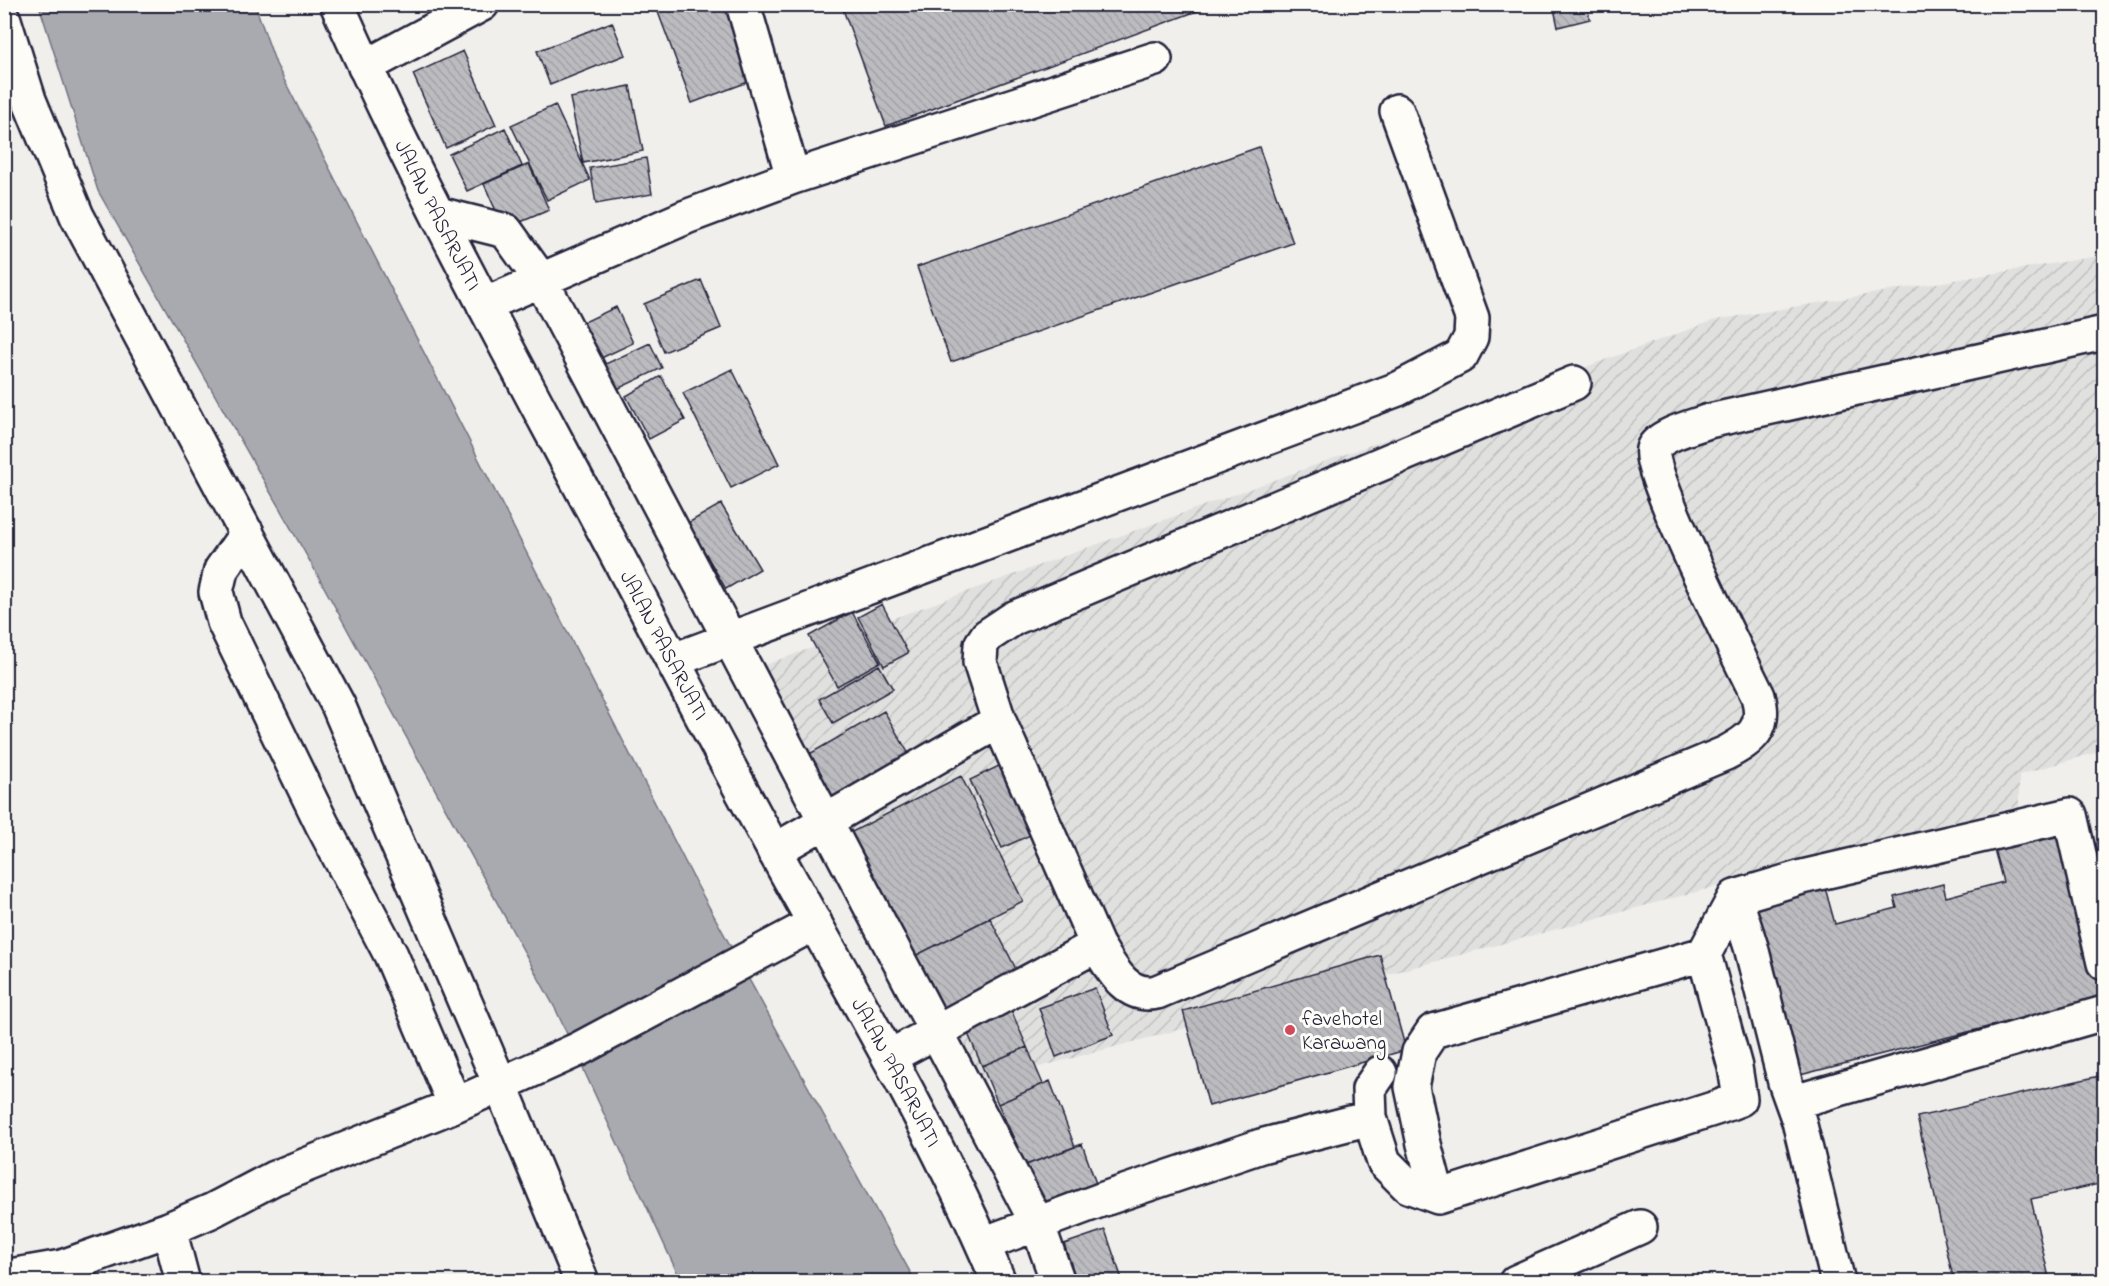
<svg xmlns="http://www.w3.org/2000/svg" width="2109" height="1286" font-family="'Indie Flower',sans-serif">
  <defs>
    <pattern id="industrial-furrows" width="10" height="10" patternUnits="userSpaceOnUse" patternTransform="scale(1.5)"><rect width="10" height="10" fill="#e0e0df"/><path d="M-1 1l2-2M0 10L10 0M9 11l2-2" fill="none" stroke="#c0c0c0"/></pattern>
    <pattern id="building-back-hatch" width="6" height="6" patternUnits="userSpaceOnUse" patternTransform="scale(1.5)"><rect width="6" height="6" fill="#bcbcc0"/><path d="M-1 5l2 2M0 0l6 6M5-1l2 2" fill="none" stroke="#a1a1a6"/></pattern>
  </defs>
  <rect width="100%" height="100%" fill="#f0efec"/>
  <filter id="ink" filterUnits="userSpaceOnUse"><feTurbulence type="fractalNoise" baseFrequency=".0167" numOctaves="2"/><feDisplacementMap in="SourceGraphic" scale="12" xChannelSelector="R" yChannelSelector="G"/><feConvolveMatrix kernelMatrix="1 2 1 2 8 2 1 2 1" color-interpolation-filters="sRGB"/></filter>
  <g filter="url(#ink)">
    <path fill="url(#industrial-furrows)" d="M2104 255V750L2019 775V806L979 1083 759 667 1715 320Z"/>
    <path fill="#a9a9b0" stroke="#737381" stroke-width="1.5" d="M39 5H255L276 64 697 885 915 1281H681L556 1010 312 565 98 191Z"/>
    <path fill="url(#building-back-hatch)" stroke="#22223b" stroke-width="1.5" d="M655 4H728L756 79 692 103Z
      M841 4H1216L886 126Z
      M1553 4H1586L1590 19 1558 27Z
      M612 22 625 55 550 85 537 51Z
      M463 51 496 125 446 148 413 74Z
      M630 86 643 151 583 163 570 98Z
      M555 105 590 180 547 200 511 125Z
      M505 128 522 166 467 191 449 154Z
      M1259 147 1293 243 951 362 917 267Z
      M646 158 652 194 596 204 590 168Z
      M529 164 549 210 504 229 484 184Z
      M701 280 721 328 664 352 644 304Z
      M616 307 633 343 595 361 578 325Z
      M650 343 662 368 611 392 599 367Z
      M732 369 779 464 731 488 683 393Z
      M661 376 685 420 649 439 626 396Z
      M721 504 760 569 726 589 688 523Z
      M882 604 908 653 884 666 858 617Z
      M852 612 880 662 837 686 809 636Z
      M879 665 893 689 833 723 819 699Z
      M884 711 914 763 836 808 806 756Z
      M1007 762 1039 831 1002 848 970 780Z
      M961 776 1023 901 905 961 842 837Z
      M2060 824 2104 997 1800 1075 1755 902 1824 884 1835 924 1897 908 1894 897 1943 884 1946 897 2003 882 1992 842Z
      M990 918 1022 981 936 1023 905 961Z
      M1380 955 1406 1050 1209 1106 1183 1011Z
      M1095 988 1113 1035 1056 1057 1039 1008Z
      M1008 1003 1027 1047 982 1066 963 1022Z
      M1027 1047 1043 1084 998 1104 982 1066Z
      M2104 1075V1183L2031 1199 2050 1282H1954L1917 1117Z
      M1050 1081 1075 1147 1026 1165 998 1104Z
      M1082 1144 1099 1192 1037 1215 1020 1167Z
      M1105 1230 1123 1282H1077L1064 1244Z"/>
    <g fill="none" stroke-linecap="round" stroke-linejoin="round">
      <g stroke="#22223b" stroke-width="38">
        <path id="minor" d="M743 4 793 177
          M4 20 29 100 77 216 338 705 500 1084 582 1282
          M365 67 482 4
          M438 214 506 231 541 280 1037 1223 1058 1282
          M484 305 686 217 793 177 1155 59
          M1574 383 1014 618 987 636 981 645 980 662 999 721 1097 945C1111 968 1126 999 1157 992L1726 753C1752 739 1767 728 1758 696 1742 663 1645 470 1653 449 1658 435 1695 426 1709 421L2104 333
          M247 533 221 570 216 592 224 622 322 824 391 955 455 1105
          M674 660 1398 389 1461 356 1471 337 1472 318 1397 111
          M774 851 999 721
          M889 1057 1097 945
          M1380 1073 1369 1089 1370 1118 1384 1162 1408 1186 1438 1197 1719 1107 1740 1099 1735 1067 1704 954
          M1794 1102 2104 1013
          M1438 1197 1424 1144 1412 1087 1419 1052 1433 1031 1704 954 1735 897
          M169 1229 183 1282
          M983 1244 1101 1200 1261 1146 1370 1118
          M4 1277 62 1267 169 1229 211 1211 274 1178 455 1105 579 1049 815 923
          M1516 1282 1640 1227
          M1838 1282 1799 1121 1785 1082 1751 947 1735 897 1802 877 2070 815 2104 963"/>
      </g>
      <g stroke="#22223b" stroke-width="38">
        <g id="major">
          <path id="s1" d="M337 4C411 172 499 333 585 495 649 614 710 734 775 852 853 994 936 1132 999 1282"/>
        </g>
      </g>
      <use href="#minor" stroke="#fdfcf7" stroke-width="33"/>
      <use href="#major" stroke="#fdfcf7" stroke-width="33"/>
    </g>
  </g>
  <circle fill="#d1495b" stroke="#fdfcf7" stroke-width="2" cx="1290" cy="1030" r="6"/>
  <g text-anchor="middle" stroke-width="6" stroke-linejoin="round" paint-order="stroke">
    <g font-size="21" fill="#22223b" stroke="#fdfcf7">
      <text dy="7" stroke="none"><textPath href="#s1" startOffset="234">JALAN PASARJATI</textPath></text>
      <text dy="7" stroke="none"><textPath href="#s1" startOffset="720">JALAN PASARJATI</textPath></text>
      <text dy="7" stroke="none"><textPath href="#s1" startOffset="1206">JALAN PASARJATI</textPath></text>
    </g>
    <g font-size="21" fill="#22223b" stroke="#fdfcf7" text-anchor="start">
      <text x="1302" y="1025">favehotel<tspan x="1302" dy="24">Karawang</tspan></text>
    </g>
  </g>
  <rect width="2109" height="1286" fill="none" stroke="#fdfcf7" stroke-width="24"/>
  <rect x="12" y="12" width="2085" height="1262" fill="none" stroke="#22223b" stroke-width="2" filter="url(#ink)"/>
</svg>
